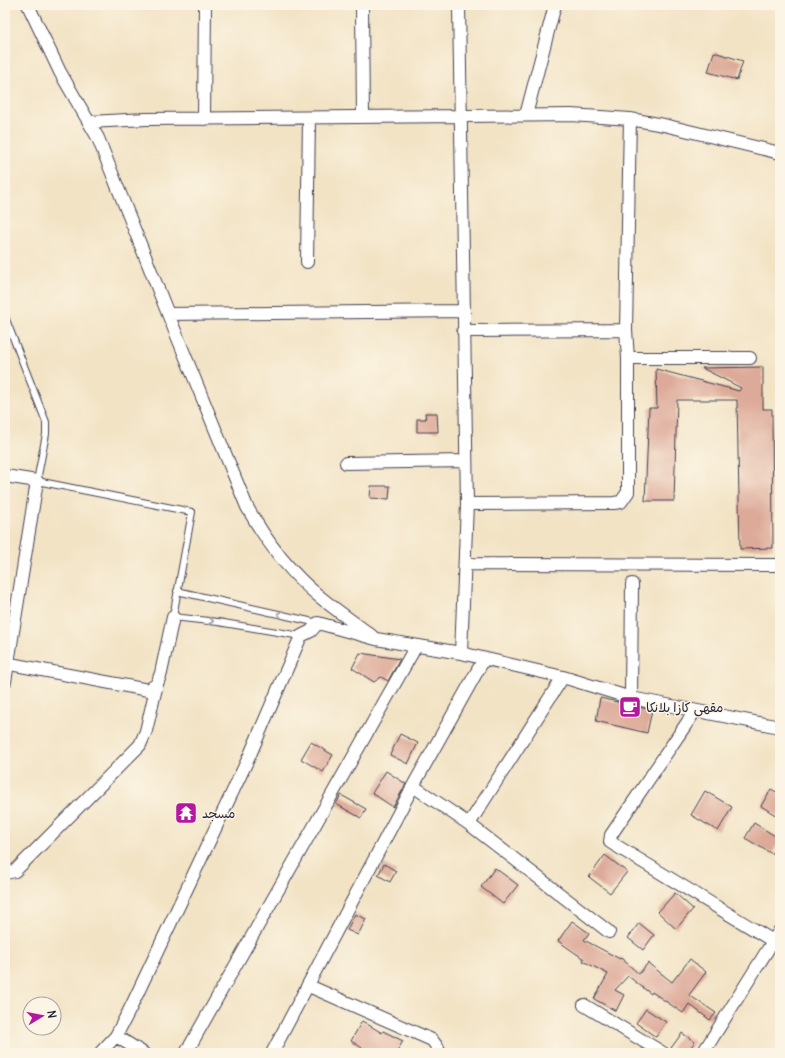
<svg xmlns="http://www.w3.org/2000/svg" width="785" height="1058" font-family="Delius,'Playpen Sans Arabic',sans-serif">
  <rect width="100%" height="100%" fill="#fcf5e5"/>
  <filter id="ink" filterUnits="userSpaceOnUse"><feTurbulence type="fractalNoise" baseFrequency=".025" numOctaves="2"/><feDisplacementMap in="SourceGraphic" scale="8" xChannelSelector="R" yChannelSelector="G"/><feConvolveMatrix kernelMatrix="1 2 1 2 8 2 1 2 1" color-interpolation-filters="sRGB"/></filter>
  <filter id="wash" filterUnits="userSpaceOnUse"><feTurbulence type="fractalNoise" baseFrequency=".012" numOctaves="4" result="noise"/><feDisplacementMap in="SourceGraphic" scale="16" xChannelSelector="R" yChannelSelector="G"/><feGaussianBlur stdDeviation="0.9" result="paint"/><feColorMatrix in="noise" values="0 0 0 0 0 0 0 0 0 0 0 0 0 0 0 0 0 1.4 0 .05"/><feComposite in="paint" operator="in"/></filter>
  <g filter="url(#wash)">
    <rect width="100%" height="100%" fill="#f2e3c5"/>
    <g id="blocks">
      <path fill="#dda998" d="M714 52 743 61 737 80 708 72Z
        M763 367V409H772L773 548 740 549 737 400H677L674 501H645L649 408H657L656 369 739 391 741 388 702 368Z
        M425 413H437L438 432H417V419H426Z
        M371 486H390L389 499 370 498Z
        M360 653 400 659 388 681 381 677 374 682 352 668Z
        M600 698 652 710 647 733 596 721Z
        M400 734 418 743 408 764 390 755Z
        M311 742 333 755 323 772 301 759Z
        M386 771 406 784 393 807 372 793Z
        M771 789 780 794V810L777 816 761 806Z
        M705 791 732 807 718 831 691 815Z
        M341 795 366 809 361 818 336 804Z
        M754 823 780 839 772 854 745 838Z
        M605 855 627 872 610 893 589 877Z
        M384 864 396 871 390 882 378 875Z
        M495 868 518 885 503 904 481 887Z
        M675 893 693 909 676 929 658 912Z
        M355 914 366 919 358 935 347 930Z
        M572 921 589 933 584 940 620 959 621 958 639 974 648 963 672 982 690 959 706 972 689 995 716 1013 710 1020 689 1004 683 1013 652 992 651 994 628 976 615 990 624 995 616 1011 594 999 608 974 583 961 584 959 558 941Z
        M639 923 654 935 643 950 628 938Z
        M646 1009 666 1022 656 1037 636 1023Z
        M362 1021 382 1033 383 1031 403 1041 396 1053H375L368 1049 367 1051 351 1041Z
        M682 1033 695 1042 686 1053H678L671 1048Z"/>
    </g>
  </g>
  <g filter="url(#ink)">
    <use href="#blocks" fill-opacity="0" stroke="#413f50" stroke-width="1"/>
    <g fill="none" stroke-linecap="round" stroke-linejoin="round">
      <g stroke="#413f50" stroke-width="8">
        <path id="lane" d="M5 317 46 422V434L37 481 192 512 173 617 218 622 301 636
          M177 591 318 623"/>
      </g>
      <g stroke="#413f50" stroke-width="14">
        <path id="street" d="M28 5 60 72 98 138 168 314 247 507C266 541 290 573 320 597 337 611 355 623 372 636
          M362 5 363 117
          M459 5 467 504 461 653
          M526 115 555 5
          M204 119 205 5
          M90 122 146 119 571 115 630 119 664 125 780 153
          M307 262 309 119
          M168 314 463 311
          M463 331 626 330
          M628 358H750
          M346 463 465 461
          M5 476 37 481 5 682
          M467 504 614 503 621 502 628 492V358L626 330 630 119
          M465 564 780 565
          M5 663 148 690 157 684 161 673 173 617
          M631 698 632 584
          M695 711 611 835 610 842 773 941
          M413 786 469 824 609 932
          M469 824 563 677
          M5 873 15 871 140 745 146 731 157 684
          M309 986 432 1040 438 1048 436 1053
          M584 1005 663 1053
          M116 1036 143 1053
          M100 1053 116 1036 131 1007 249 757 301 636 311 631 318 623 376 639 461 653 563 677 631 698 780 727
          M186 1053 416 646
          M272 1053 413 786 484 659
          M703 1053 780 930"/>
      </g>
      <use href="#lane" stroke="#fff" stroke-width="6"/>
      <use href="#street" stroke="#fff" stroke-width="12"/>
    </g>
    <defs><path id="oneway-chevron" d="M-2-3.5L2.5 0L-2 3.5" fill="none" stroke-width="1.6" stroke-linecap="round" stroke-linejoin="round"/></defs>
    <g stroke="#9c9ca7">
      <use href="#oneway-chevron" transform="translate(280 614) rotate(-166)"/>
      <use href="#oneway-chevron" transform="translate(211 621) rotate(6)"/>
    </g>
  </g>
  <defs>
    <g id="cafe-square" transform="scale(1.15)"><rect x="-9" y="-9" width="18" height="18" rx="4" fill="#b5179e" stroke="#fcf5e5"/><path d="M-5.5-4.5H6V0H3Q3 3.5 0 3.5H-2.5Q-5.5 3.5-5.5 0ZM3-3.2v2h1.7v-2ZM-6 4.5H4V6H-6Z" fill="#fff"/></g>
    <g id="temple-square" transform="scale(1.15)"><rect x="-9" y="-9" width="18" height="18" rx="4" fill="#b5179e" stroke="#fcf5e5"/><path d="M0-6L5-2H3V0L6.5 2.5H4V6H1.5V3h-3V6H-4V2.5H-6.5L-3 0V-2H-5Z" fill="#fff"/></g>
  </defs>
  <g fill-rule="evenodd">
    <use href="#cafe-square" x="630" y="707"/>
    <use href="#temple-square" x="186" y="813"/>
  </g>
  <g text-anchor="middle" stroke-width="3" stroke-linejoin="round" paint-order="stroke">
    <g font-size="13" fill="#22223b" stroke="#fcf5e5" text-anchor="start">
      <text x="646" y="712">مقهى كازا بلانكا</text>
      <text x="202" y="818">مسجد</text>
    </g>
  </g>
  <rect width="785" height="1058" fill="none" stroke="#fcf5e5" stroke-width="20"/>
  <g transform="translate(42 1016) rotate(80)"><circle r="19" fill="#fcf5e5" stroke="#a5a1a1"/>
  <path d="M0-3L7 15L0 10L-7 15Z" fill="#b5179e"/>
  <text y="-6" font-size="11" font-weight="bold" text-anchor="middle" fill="#22223b">N</text>
  </g>
</svg>
